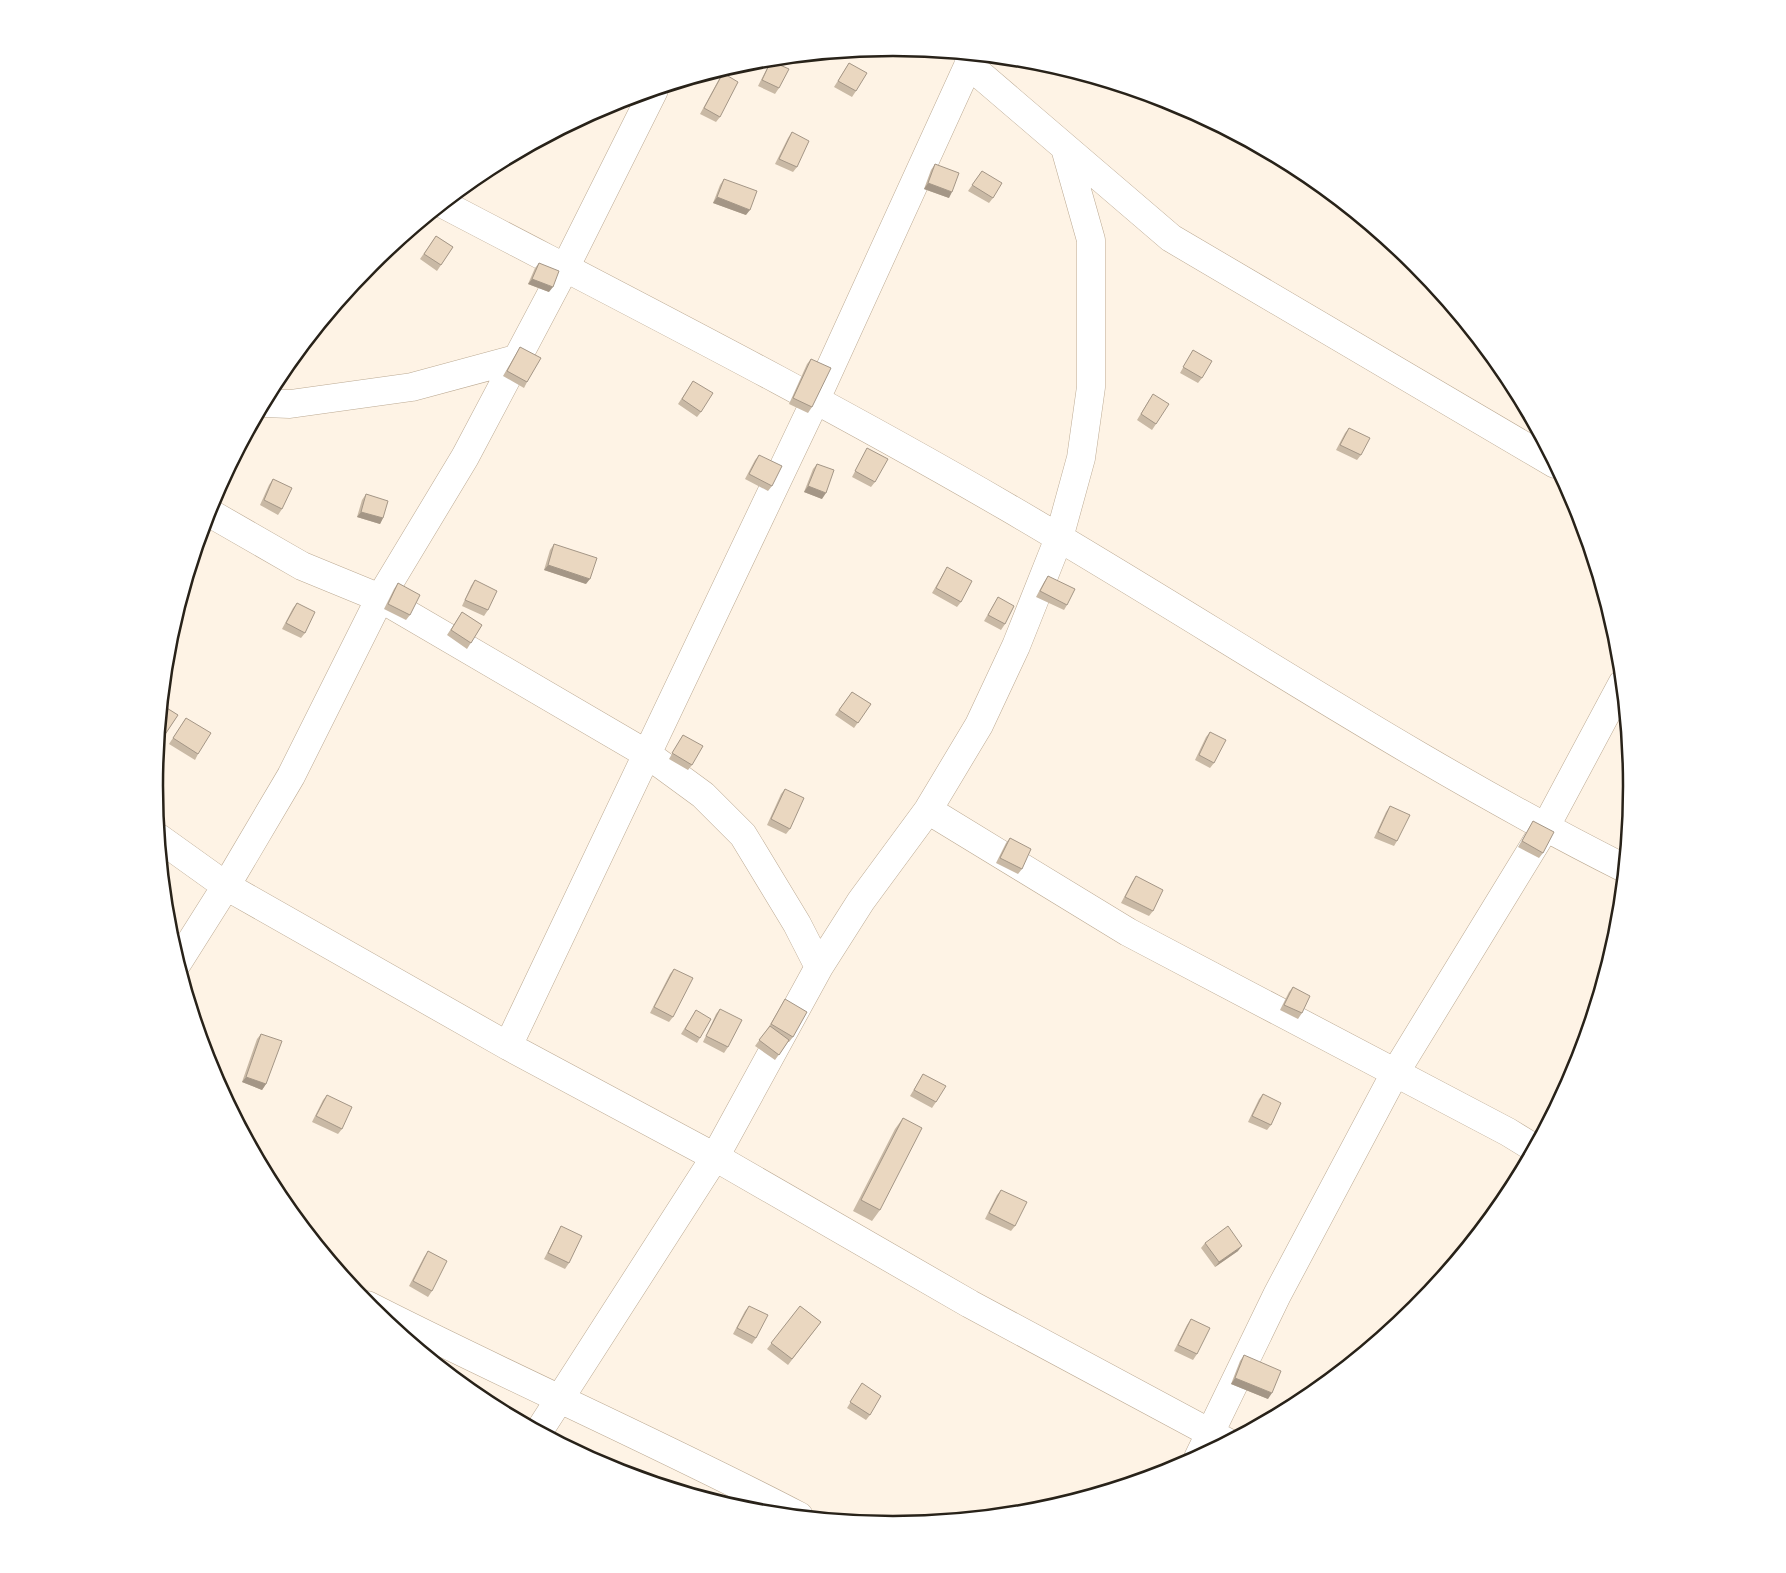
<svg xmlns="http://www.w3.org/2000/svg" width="1786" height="1573" font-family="Montserrat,sans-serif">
  <rect width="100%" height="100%" fill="#fef3e5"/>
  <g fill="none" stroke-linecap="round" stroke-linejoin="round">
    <g stroke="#bcaa93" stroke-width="29">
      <path id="minor" d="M968 55 969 65 1171 238 1555 464
        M443 204C632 303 823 400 1007 507 1213 627 1411 761 1624 868
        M264 403 290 404 412 387 516 359
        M208 512 302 566 380 598 647 754 703 795 743 835 797 924 819 967
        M928 810 1128 932 1508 1132 1534 1148
        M159 838 226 886 508 1046 715 1157 970 1304 1227 1442
        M178 962 226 886 291 776 380 598 465 457 565 268 654 90
        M508 1046 816 399 973 55
        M367 1305C510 1378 657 1442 799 1516
        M539 1431 715 1157 819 967 861 901 928 810 979 725 1016 646 1059 538 1081 458 1091 387V240L1065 148
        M1198 1458 1277 1295 1395 1073 1545 828 1622 684"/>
    </g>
    <use href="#minor" stroke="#fff" stroke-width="28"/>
  </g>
  <path fill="#c9b9a5" d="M771 61 779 88 775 94 758 86 768 66Z
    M849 63 856 91 852 97 834 87Z
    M723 73 720 117 716 122 700 114 719 79Z
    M792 132 797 167 793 172 775 164 788 138Z
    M935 164 949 198 924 189 931 170Z
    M982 171 993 198 989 203 968 191Z
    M724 179 746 215 713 203 720 185Z
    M436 236 453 247 437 271 420 259Z
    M539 263 549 292 528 284 535 268Z
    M520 347 527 382 524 388 503 376Z
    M1193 350 1202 378 1198 383 1180 373Z
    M811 359 812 407 808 413 789 404 807 364Z
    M693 381 701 412 697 417 678 404Z
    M1149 400 1156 424 1152 430 1137 420Z
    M1349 428 1361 455 1357 460 1336 450 1345 433Z
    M867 448 875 482 871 487 852 477 864 454Z
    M759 455 772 486 768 491 745 479 755 460Z
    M817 464 822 499 804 492 813 469Z
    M273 479 282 509 278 515 260 505 269 485Z
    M366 494 383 518 380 524 357 517 362 500Z
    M554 544 586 584 544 570 550 550Z
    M947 567 961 602 957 607 932 593Z
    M1048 576 1067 605 1064 610 1036 597 1044 582Z
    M475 580 488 610 484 616 462 606 471 586Z
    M398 583 410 615 406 620 384 609 394 589Z
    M998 597 1005 624 1001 630 984 621Z
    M297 603 305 633 301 638 282 629 293 608Z
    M462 612 482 625 467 649 447 635Z
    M852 692 871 704 854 728 835 715Z
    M162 705 178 715 160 742 158 741Z
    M186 718 198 754 195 760 169 744Z
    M1210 732 1214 763 1210 768 1195 760 1206 737Z
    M683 735 692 765 688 770 669 759Z
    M785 789 790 829 786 834 767 825 781 794Z
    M1390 806 1397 841 1394 846 1374 838 1386 812Z
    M1533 821 1543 853 1539 858 1518 847Z
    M1010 838 1022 869 1018 874 996 863 1006 843Z
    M1136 876 1153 911 1149 916 1121 903 1132 882Z
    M674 969 673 1017 669 1022 650 1013 670 974Z
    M1293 987 1302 1013 1298 1019 1280 1010 1289 992Z
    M785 999 793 1037 789 1042H788L775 1060 755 1046 768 1028Z
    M720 1009 728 1047 724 1053 703 1042 716 1014Z
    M696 1010 700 1038 697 1043 681 1034Z
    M261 1034 266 1084 262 1090 242 1082 257 1039Z
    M923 1074 936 1102 932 1108 910 1096Z
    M1263 1094 1271 1125 1267 1130 1248 1122 1259 1099Z
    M327 1095 342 1129 338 1134 312 1122 323 1100Z
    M903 1118 880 1210 872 1221 853 1211 895 1129Z
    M1001 1190 1015 1226 1011 1231 985 1219 997 1195Z
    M561 1226 569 1263 565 1269 544 1259 558 1232Z
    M1205 1243 1238 1251 1215 1267 1201 1248Z
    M428 1251 432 1291 428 1297 409 1286 424 1257Z
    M749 1306 756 1338 752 1344 733 1334 745 1311Z
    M800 1306 821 1322 788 1365 767 1349Z
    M1191 1319 1197 1354 1193 1360 1174 1351 1187 1325Z
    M1244 1355 1268 1399 1231 1384 1240 1361Z
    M862 1383 870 1415 866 1420 847 1408Z"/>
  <path fill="#a49686" d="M928 183 952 192 949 198 924 189Z
    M717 197 750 210 746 215 713 203Z
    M532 279 553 287 549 292 528 284Z
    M808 486 826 493 822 499 804 492Z
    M361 512 383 518 380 524 357 517Z
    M548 565 590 579 586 584 544 570Z
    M246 1077 266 1084 262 1090 242 1082Z
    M1242 1246 1238 1251 1215 1267 1219 1262Z
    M1235 1378 1272 1393 1268 1399 1231 1384Z"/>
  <path fill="#ead7c0" stroke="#a49686" d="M771 61 789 69 779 88 762 80Z
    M849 63 867 73 856 91 838 81Z
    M723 73 738 82 720 117 704 108Z
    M792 132 809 141 797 167 779 159Z
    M935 164 959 173 952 192 928 183Z
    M982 171 1002 183 993 198 972 185Z
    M724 179 757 191 750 210 717 197Z
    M436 236 453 247 441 265 424 254Z
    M539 263 559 271 553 287 532 279Z
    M520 347 541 358 527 382 507 371Z
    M1193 350 1212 361 1202 378 1183 367Z
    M811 359 831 368 812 407 793 398Z
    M693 381 713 393 701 412 682 399Z
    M1153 394 1169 404 1156 424 1141 414Z
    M1349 428 1370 438 1361 455 1340 445Z
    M867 448 888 459 875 482 855 471Z
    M759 455 782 466 772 486 749 474Z
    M817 464 834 470 826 493 808 486Z
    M273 479 292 488 282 509 264 500Z
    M366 494 388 501 383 518 361 512Z
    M554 544 597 558 590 579 548 565Z
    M947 567 972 581 961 602 936 588Z
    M1048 576 1075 589 1067 605 1040 591Z
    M475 580 497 591 488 610 465 600Z
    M398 583 420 595 410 615 388 604Z
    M998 597 1014 606 1005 624 988 615Z
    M297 603 315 612 305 633 286 623Z
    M462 612 482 625 471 643 451 630Z
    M852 692 871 704 858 723 839 710Z
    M162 705 178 715 164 736 159 733Z
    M186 718 211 733 198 754 173 738Z
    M1210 732 1226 740 1214 763 1199 755Z
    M683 735 703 746 692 765 672 753Z
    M785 789 804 798 790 829 771 819Z
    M1390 806 1410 815 1397 841 1378 832Z
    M1533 821 1554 832 1543 853 1522 841Z
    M1010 838 1031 849 1022 869 1000 858Z
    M1136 876 1163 890 1153 911 1125 897Z
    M674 969 693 978 673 1017 654 1007Z
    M1293 987 1310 996 1302 1013 1284 1005Z
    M785 999 807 1012 793 1037 771 1024Z
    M720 1009 742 1020 728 1047 706 1036Z
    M696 1010 711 1019 700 1038 685 1029Z
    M770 1026 789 1040 779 1055 759 1040Z
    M261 1034 282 1041 266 1084 246 1077Z
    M923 1074 946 1086 936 1102 914 1090Z
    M1263 1094 1281 1103 1271 1125 1252 1116Z
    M327 1095 352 1107 342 1129 316 1116Z
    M903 1118 922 1128 880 1210 861 1200Z
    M1001 1190 1027 1202 1015 1226 989 1213Z
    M561 1226 582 1236 569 1263 548 1253Z
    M1228 1226 1242 1246 1219 1262 1205 1243Z
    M428 1251 447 1261 432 1291 413 1281Z
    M749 1306 768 1315 756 1338 737 1328Z
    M800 1306 821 1322 792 1359 771 1343Z
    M1191 1319 1210 1328 1197 1354 1178 1345Z
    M1244 1355 1281 1371 1272 1393 1235 1378Z
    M862 1383 881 1396 870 1415 850 1402Z"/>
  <path d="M0 0H1786V1573H0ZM163 786a730 730 0 1 1 1460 0a730 730 0 1 1-1460 0Z" fill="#fff" fill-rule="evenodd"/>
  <path fill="none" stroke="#282219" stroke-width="2.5" d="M163 786a730 730 0 1 1 1460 0a730 730 0 1 1-1460 0Z"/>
</svg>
